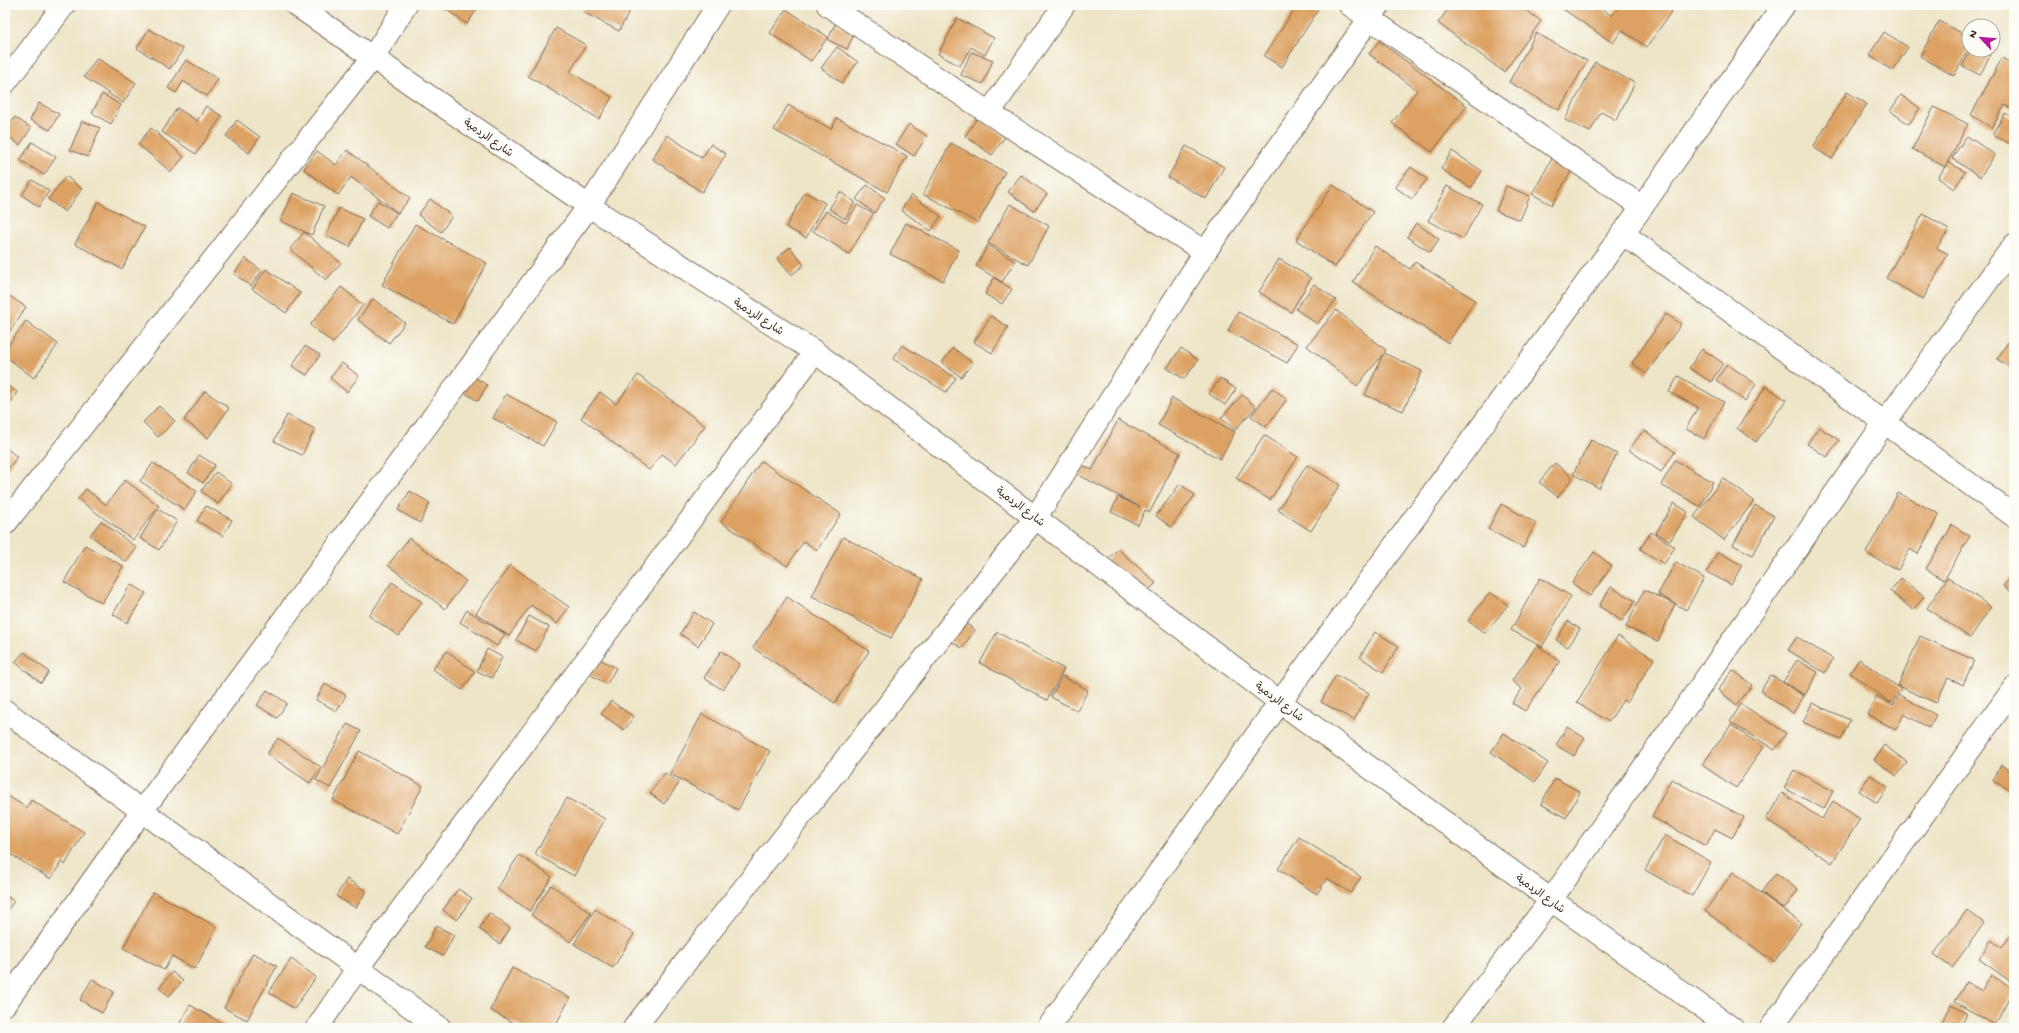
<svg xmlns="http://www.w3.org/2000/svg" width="2019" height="1033" font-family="'Gochi Hand','Playpen Sans Arabic',sans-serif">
  <rect width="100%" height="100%" fill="#fdfcf7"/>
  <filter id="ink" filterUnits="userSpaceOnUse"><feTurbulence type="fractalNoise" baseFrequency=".025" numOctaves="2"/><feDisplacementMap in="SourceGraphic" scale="8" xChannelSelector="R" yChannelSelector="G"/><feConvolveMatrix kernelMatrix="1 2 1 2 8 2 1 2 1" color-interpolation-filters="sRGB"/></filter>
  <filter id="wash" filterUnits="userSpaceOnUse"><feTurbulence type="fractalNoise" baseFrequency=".012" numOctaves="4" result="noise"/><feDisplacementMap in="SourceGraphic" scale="16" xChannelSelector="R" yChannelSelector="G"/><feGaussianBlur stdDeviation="0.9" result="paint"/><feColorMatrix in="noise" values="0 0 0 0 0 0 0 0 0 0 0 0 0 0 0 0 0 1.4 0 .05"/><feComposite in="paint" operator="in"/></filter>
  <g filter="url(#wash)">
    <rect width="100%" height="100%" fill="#eee5c8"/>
    <g id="blocks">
      <path fill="#dda263" d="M439 5H480L467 24Z
        M586 5H633L619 31 583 12Z
        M1297 5H1310L1318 10 1282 67 1264 56Z
        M1451 5H1519L1541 21 1504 72 1438 23Z
        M1557 5H1596L1612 16 1619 5 1675 6 1647 47 1622 30 1613 43Z
        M786 9 828 37 811 61 770 33Z
        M957 18 994 38 985 55 971 47 960 66 938 54Z
        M1939 21 1969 37V48L1954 76 1920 56Z
        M835 24 855 32 847 49 828 40Z
        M556 28 586 45 570 72 612 97 599 119 528 76Z
        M149 29 183 49 170 69 137 48Z
        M1884 32 1908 47 1893 71 1869 55Z
        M1536 33 1587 61 1559 110 1509 82Z
        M1379 41 1467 106 1432 152 1392 123 1417 90 1369 54Z
        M837 47 858 62 842 83 821 68Z
        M1971 50H1981L1990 55 1980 75 1962 66Z
        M971 52 993 60 983 84 961 75Z
        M97 58 136 83 123 103 84 77Z
        M2002 58 2014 65V110L2005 105 1992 128 1971 115Z
        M186 60 218 79 207 96 183 81 176 93 168 88Z
        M1595 62 1635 83 1616 120 1601 112 1590 132 1565 120Z
        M1847 92 1867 104 1832 159 1813 147Z
        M102 94 121 105 111 124 92 113Z
        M1901 95 1920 108 1909 124 1890 111Z
        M39 103 59 114 50 130 30 120Z
        M788 105 831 129 837 118 907 156 887 192 774 130Z
        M206 106 222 116 196 154 162 132 177 108 197 121Z
        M1934 107 1968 124 1945 167 1912 149Z
        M2005 113 2014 118V146L1993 135Z
        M15 117 31 128 20 145 5 134V132Z
        M978 117 1005 137 992 155 965 136Z
        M237 120 260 137 249 153 226 136Z
        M82 121 100 128 88 157 70 150Z
        M909 124 927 136 914 156 896 144Z
        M151 128 184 157 171 172 138 144Z
        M667 135 702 158 711 144 726 154 702 192 652 159Z
        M1967 136 1995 155 1980 177 1952 158Z
        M32 142 56 157 44 175 20 160Z
        M951 143 1005 172 978 223 923 194Z
        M1186 146 1224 167 1206 199 1168 177Z
        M347 150 410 198 398 213 351 177 338 195 304 169 317 151 336 165Z
        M1557 150 1577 161 1552 205 1532 194Z
        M1452 151 1482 171 1471 188 1441 169Z
        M1948 162 1965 172 1954 189 1938 178Z
        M1411 167 1427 179 1412 199 1395 187Z
        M1021 175 1047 194 1034 211 1008 192Z
        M66 176 82 189 65 212 48 199Z
        M32 180 49 191 39 207 22 195Z
        M867 185 885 198 874 213 856 199Z
        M1333 185 1373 212 1335 267 1296 240Z
        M1447 186 1482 204 1463 239 1428 221Z
        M1506 186 1530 196 1520 220 1496 211Z
        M805 192 825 203 806 238 786 227Z
        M840 192 855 202 845 219 829 209Z
        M293 193 324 206 312 235 281 221Z
        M911 195 941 216 931 231 901 210Z
        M430 199 452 216 441 232 418 215Z
        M378 201 397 213 387 228 368 216Z
        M98 202 145 227 122 269 75 244Z
        M1010 204 1049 226 1028 265 988 243Z
        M857 205 873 214 849 254 813 231 826 211 846 223Z
        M339 208 363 219 350 247 326 236Z
        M1923 214 1949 229 1937 248 1948 254 1923 299 1886 278Z
        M906 223 959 250 943 281 890 254Z
        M1416 223 1439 239 1430 252 1407 237Z
        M415 224 487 263 453 324 382 285Z
        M304 232 341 263 326 280 290 249Z
        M988 245 1015 261 1002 282 976 266Z
        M1375 246 1410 269 1415 262 1475 300 1448 343 1353 282Z
        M790 247 804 265 791 275 777 258Z
        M245 258 262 271 251 286 234 274Z
        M1279 259 1311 278 1291 312 1259 292Z
        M266 269 300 293 286 313 252 289Z
        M994 278 1012 289 1002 304 985 294Z
        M1314 284 1336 300 1317 324 1296 309Z
        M341 287 363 305 333 343 310 325Z
        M5 293 26 307 6 337H5Z
        M373 299 405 323 389 343 358 320Z
        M1336 310 1386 350 1384 353 1422 371 1403 411 1365 395 1383 354 1357 386 1307 346Z
        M1238 312 1298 344 1287 363 1228 331Z
        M1666 314 1681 324 1646 374 1632 363Z
        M991 316 1008 327 992 353 974 342Z
        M26 321 58 344 34 378 5 356V350Z
        M2014 333V370L1997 359Z
        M902 345 956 378 946 392 893 359Z
        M305 346 320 355 307 375 292 366Z
        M953 348 973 363 961 377 942 363Z
        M1181 348 1198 360 1184 379 1167 368Z
        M1702 349 1723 363 1711 382 1689 368Z
        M342 363 359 376 347 392 330 378Z
        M1727 364 1756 384 1745 401 1716 380Z
        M470 374 487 385 478 401 460 390Z
        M638 375 705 426 676 464 662 454 649 470 581 418 600 392 616 404Z
        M1678 376 1724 402 1704 439 1686 429 1698 407 1669 392Z
        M1220 378 1236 389 1225 405 1209 394Z
        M5 384 17 392 5 413Z
        M1766 386 1786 400 1756 442 1737 428Z
        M1272 388 1287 399 1266 427 1251 416Z
        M205 391 229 408 208 438 184 420Z
        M506 394 557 422 543 446 493 418Z
        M1242 395 1256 407 1235 430 1221 418Z
        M1172 398 1235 432 1220 459 1158 425Z
        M159 406 175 421 158 437 143 422Z
        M287 415 315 429 302 455 274 441Z
        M1118 420 1180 453 1150 512 1145 510 1138 525 1111 512 1118 497 1140 507 1067 469 1072 460 1092 470Z
        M1819 427 1839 440 1827 457 1807 444Z
        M1644 430 1675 452 1661 472 1629 450Z
        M1264 435 1298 457 1270 500 1236 478Z
        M1591 440 1617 454 1599 488 1573 474Z
        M5 447 17 457 5 473Z
        M199 455 215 465 203 483 188 473Z
        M1675 460 1713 482 1700 506 1661 485Z
        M761 461 841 514 817 550 804 541 787 566 721 522Z
        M153 463 197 491 185 510 140 481Z
        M1555 463 1573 478 1558 497 1539 482Z
        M1307 465 1340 485 1311 531 1278 510Z
        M216 472 232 484 218 504 201 491Z
        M1723 478 1754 501 1724 540 1694 517Z
        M125 480 159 506 133 540 78 499 86 489 106 505Z
        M1180 484 1195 495 1171 527 1156 516Z
        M410 491 430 503 420 523 398 510Z
        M1898 493 1939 514 1918 554 1910 549 1898 570 1866 553Z
        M1674 503 1688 512 1670 541 1656 533Z
        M1501 504 1536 523 1523 548 1488 529Z
        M1755 505 1774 516 1753 555 1733 545Z
        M206 506 232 520 223 536 197 521Z
        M158 509 177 521 159 550 140 538Z
        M101 521 137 548 126 562 90 535Z
        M1952 525 1970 536 1944 580 1926 569Z
        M1651 532 1675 547 1664 564 1640 549Z
        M843 537 923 579 891 638 812 596Z
        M409 538 466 581 445 609 388 565Z
        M85 545 123 566 102 603 64 582Z
        M1118 549 1156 583 1144 595 1106 561Z
        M1594 552 1612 566 1590 596 1572 583Z
        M1718 552 1742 565 1731 585 1707 572Z
        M1676 562 1704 578 1686 610 1658 594Z
        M510 565 569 607 557 624 531 605 509 636 476 613Z
        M2014 572V595L2003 586Z
        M1948 577 1991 607 1970 638 1927 608Z
        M1540 578 1571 596 1542 647 1511 630Z
        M1901 578 1924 597 1913 610 1890 591Z
        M392 582 422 602 399 636 369 616Z
        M131 584 146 593 127 623 113 614Z
        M1611 587 1635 601 1622 621 1599 606Z
        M1644 590 1675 604 1658 641 1626 627Z
        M1490 592 1508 605 1485 633 1468 621Z
        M787 597 869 651 835 703 753 648Z
        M467 610 505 634 497 646 460 622Z
        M694 612 712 624 698 646 680 634Z
        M529 616 549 627 536 651 516 640Z
        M962 621 975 630 962 648 949 640Z
        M1568 621 1580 629 1568 647 1556 640Z
        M997 632 1064 669 1047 700 980 663Z
        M1375 632 1399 646 1383 672 1360 657Z
        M1618 636 1654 659 1627 703 1623 700 1609 722 1577 702Z
        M1920 636 1974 660 1963 685 1948 678 1936 703 1898 686Z
        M1797 637 1833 659 1825 673 1788 650Z
        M1537 645 1560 661 1525 711 1512 703 1522 689 1512 681Z
        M487 649 502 657 492 678 477 671Z
        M447 651 475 672 462 690 433 669Z
        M721 651 740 664 723 690 704 678Z
        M24 652 49 672 41 683 15 662Z
        M598 658 616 668 607 684 589 674Z
        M1859 659 1901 689 1891 703 1850 673Z
        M1797 660 1818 672 1805 695 1783 682Z
        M1733 670 1752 685 1737 705 1718 690Z
        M1336 675 1369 693 1354 720 1321 702Z
        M1771 675 1804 696 1793 713 1760 691Z
        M1062 676 1088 690 1077 711 1051 697Z
        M325 684 346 695 337 711 316 700Z
        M267 690 287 703 277 718 257 705Z
        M1899 695 1936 715 1929 728 1904 714 1896 730 1867 714 1877 696 1893 705Z
        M611 701 634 717 624 730 601 714Z
        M1812 703 1850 720 1841 740 1803 722Z
        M1741 704 1786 733 1775 750 1730 722Z
        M702 714 770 751 738 810 670 774Z
        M347 724 361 731 330 788 316 780Z
        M1731 725 1763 747 1736 788 1702 765Z
        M1567 727 1585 738 1574 756 1556 745Z
        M1504 733 1548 763 1535 782 1491 752Z
        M278 738 321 767 310 783 267 754Z
        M1884 745 1907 762 1897 776 1874 760Z
        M359 751 423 786 397 834 333 800Z
        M2001 765 2014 772V792L1993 781Z
        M1794 770 1833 791 1824 809 1784 788Z
        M665 773 679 783 664 804 650 793Z
        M1870 775 1888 787 1877 803 1859 791Z
        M1555 778 1580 792 1566 818 1541 804Z
        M1671 779 1744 817 1732 838 1715 829 1706 846 1652 817Z
        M1782 793 1822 819 1833 801 1860 819 1832 863 1766 819Z
        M5 794 27 808 31 800 84 832 65 865 61 862 51 879 5 851Z
        M567 798 605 819 574 876 535 854Z
        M1665 835 1711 862 1692 896 1645 870Z
        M1299 837 1361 877 1351 893 1327 878 1317 894 1278 869Z
        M519 855 552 877 530 911 497 889Z
        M1733 872 1801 923 1774 962 1705 911Z
        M1776 873 1798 890 1784 909 1761 892Z
        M347 879 366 891 356 908 336 896Z
        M551 885 591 913 570 942 531 915Z
        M458 889 472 898 457 920 443 910Z
        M153 892 217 927 195 969 172 956 164 970 123 948Z
        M5 895 14 901 5 914Z
        M595 909 634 934 613 968 574 944Z
        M1967 910 1984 923 1952 968 1934 954Z
        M489 913 510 928 500 944 479 929Z
        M436 926 454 935 443 956 425 947Z
        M2014 930V984L1979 959 1991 940 2002 948Z
        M253 953 277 966 247 1020 224 1008Z
        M291 959 316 977 294 1009 269 992Z
        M512 968 570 998 554 1028H523L490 1010Z
        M172 972 183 981 169 996 159 988Z
        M1991 975 2014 989 1995 1025 1955 1002 1966 982 1982 991Z
        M92 979 114 992 102 1013 80 1000Z
        M190 1005 230 1028H177Z
        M1951 1005 1967 1014 1960 1028H1952L1942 1023Z"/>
    </g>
  </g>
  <g filter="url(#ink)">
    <use href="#blocks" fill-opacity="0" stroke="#7a6b5a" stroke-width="1"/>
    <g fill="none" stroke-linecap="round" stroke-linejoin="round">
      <g stroke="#7a6b5a" stroke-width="24">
        <path id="minor" d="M296 5 589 206 815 352 1280 702 1551 900 1732 1028
          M828 5 989 113 1205 252
          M1350 5 1642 207
          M5 83 64 5
          M989 113 1064 5
          M1622 233 2014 516
          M5 524 373 57 406 5
          M5 711 440 1028
          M5 1004 142 811 589 206 718 5
          M317 1028 357 969 815 352
          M634 1028 1036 517 1205 252 1379 5
          M1453 1028 1551 900 1885 422 2014 245
          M1771 1028 2014 688"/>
      </g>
      <g stroke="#7a6b5a" stroke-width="24">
        <path id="tertiary" d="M1048 1028 1280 702 1642 207 1784 5"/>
      </g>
      <use href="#minor" stroke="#fff" stroke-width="22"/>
      <use href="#tertiary" stroke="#fff" stroke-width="22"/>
    </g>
  </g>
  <g text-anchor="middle" stroke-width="3.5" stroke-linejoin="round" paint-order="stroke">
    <g font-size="11" fill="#3b2a1e" stroke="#fdfcf7">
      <text transform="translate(489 137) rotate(35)" y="4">شارع الردمية</text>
      <text transform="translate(759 316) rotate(33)" y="4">شارع الردمية</text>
      <text transform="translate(1021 506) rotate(37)" y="4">شارع الردمية</text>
      <text transform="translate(1280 701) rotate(37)" y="4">شارع الردمية</text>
      <text transform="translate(1541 893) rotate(36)" y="4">شارع الردمية</text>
    </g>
  </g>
  <rect width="2019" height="1033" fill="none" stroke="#fdfcf7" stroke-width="20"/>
  <g transform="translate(1981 38) rotate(296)"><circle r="19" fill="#fdfcf7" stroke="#afa8a0"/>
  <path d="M0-3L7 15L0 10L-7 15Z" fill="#b5179e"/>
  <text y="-6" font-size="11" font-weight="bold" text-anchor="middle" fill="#3b2a1e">N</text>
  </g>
</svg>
